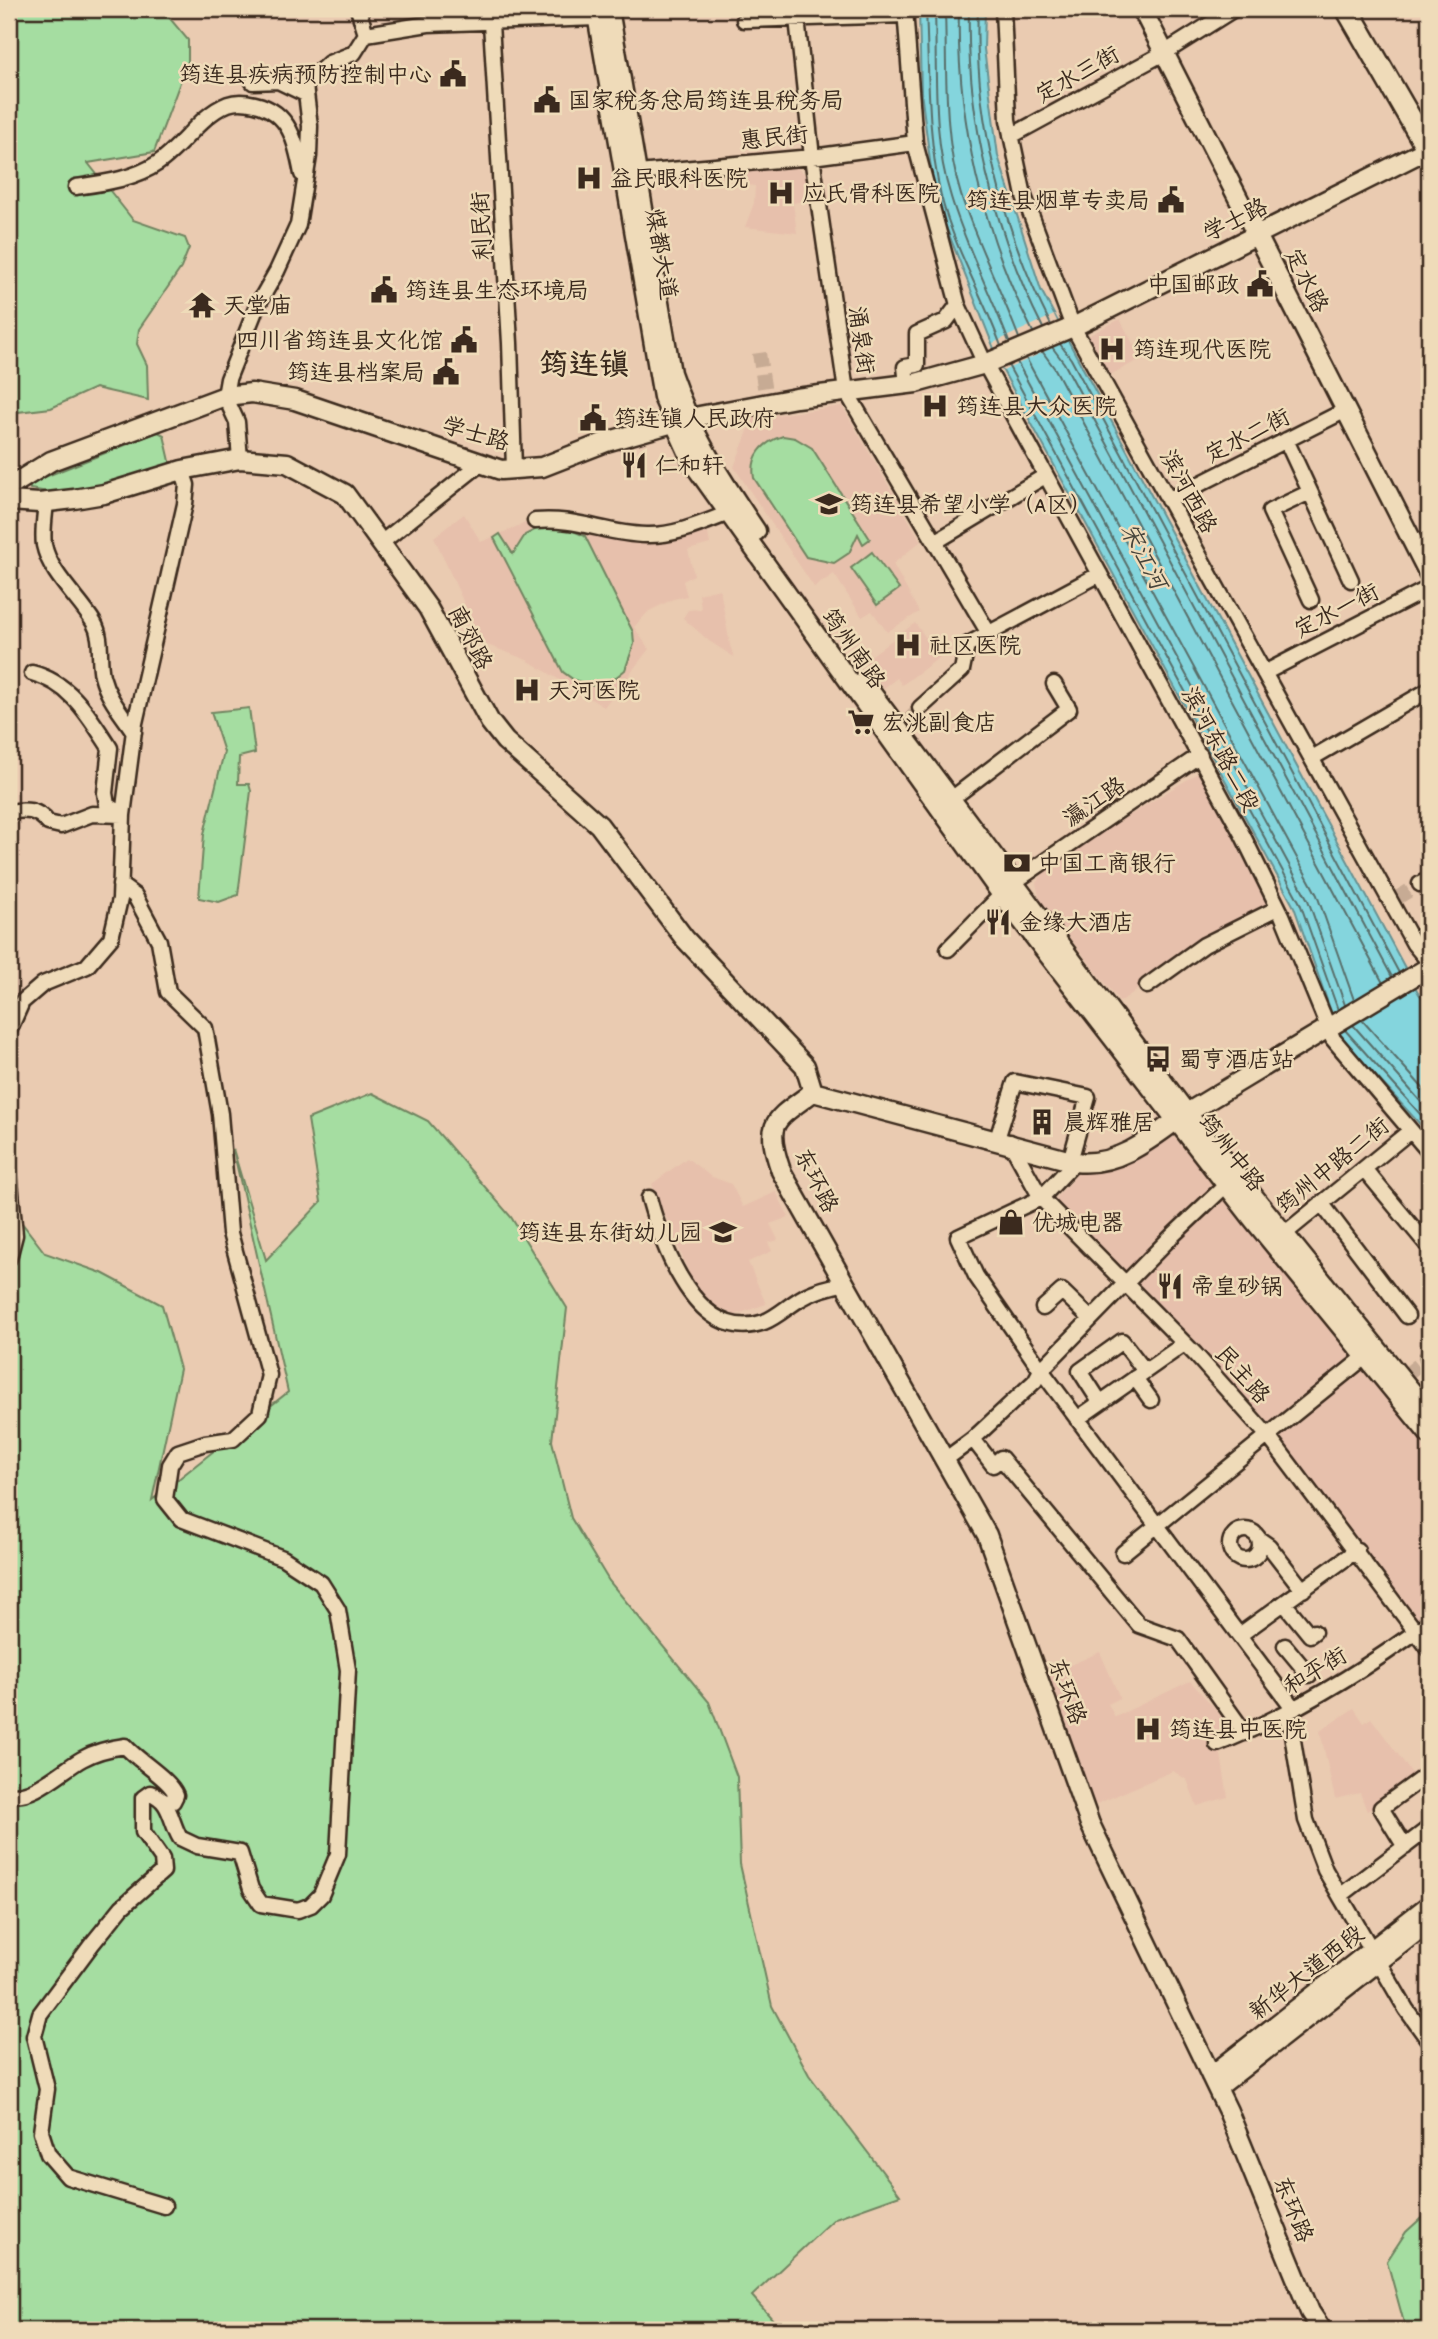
<svg xmlns="http://www.w3.org/2000/svg" width="1438" height="2339" font-family="Dekko,'LXGW WenKai TC',sans-serif">
  <rect width="100%" height="100%" fill="#eacbb1"/>
  <filter id="ink" filterUnits="userSpaceOnUse"><feTurbulence type="fractalNoise" baseFrequency=".0143" numOctaves="2"/><feDisplacementMap in="SourceGraphic" scale="14" xChannelSelector="R" yChannelSelector="G"/><feConvolveMatrix kernelMatrix="1 2 1 2 8 2 1 2 1" color-interpolation-filters="sRGB"/></filter>
  <g filter="url(#ink)">
    <path fill="#e7c0ac" d="M792 164 806 175 808 200 793 203 797 233 745 227 754 203 755 186 748 185 746 172Z
      M1120 319 1141 359 1104 378 1084 338Z
      M842 406 921 541 893 564 919 612 887 632 872 611 862 617 834 574 814 587 734 467 753 418Z
      M704 511 710 544 688 550 694 575 683 581 687 596 673 599 649 611 634 627 649 649 604 707 527 660 482 643 434 537 464 514 481 542 543 515 632 530H666Z
      M720 589 730 645 734 657 709 641 683 618 688 610 701 609 699 594Z
      M915 623 940 657 902 685 897 678 884 688 864 661Z
      M1201 771 1267 905 1189 952 1120 1002 1040 900 1036 883 1045 871 1080 846Z
      M1174 1137 1306 1288 1429 1440V1637L1364 1550 1195 1345 1055 1199 1078 1173 1112 1167Z
      M687 1158 710 1176 731 1184 743 1207 776 1192 789 1217 770 1224 778 1240 768 1243 772 1251 748 1262 766 1304 735 1315 700 1299 652 1184Z
      M1100 1652 1120 1698 1108 1704 1115 1717 1190 1681 1244 1741 1220 1749 1228 1797 1197 1806 1187 1780 1173 1771 1092 1806 1043 1677Z
      M1354 1708 1364 1723 1371 1718 1414 1776 1384 1802 1367 1811 1360 1793 1335 1799 1320 1731Z"/>
    <path fill="#a5dda1" stroke="#708460" stroke-width="2" d="M9 9H162L188 40V61L154 152 88 163 133 220 185 238 189 248 181 268 139 329 137 344 147 365 148 400 95 388 51 408 9 413Z
      M158 432 164 435 172 470 66 495 30 489V485L37 480Z
      M783 436 795 438 812 448 870 539 863 544 858 534 849 553 834 563 806 557 754 478C750 456 763 442 783 436Z
      M544 525H559L585 536 633 632 634 644 625 670 610 682 594 686 574 680 563 672 494 538 500 534 513 554 525 535Z
      M872 552 899 589 877 605 851 568Z
      M249 708 255 753 239 757 238 784H249L251 791 238 895 219 902 199 898 204 834 224 752 211 712Z
      M372 1093 428 1121 511 1217 567 1308 552 1441 571 1518 609 1581 709 1702 737 1777 740 1864 772 2006 809 2075 900 2195 835 2218 752 2296 782 2330H9V1206L45 1253 102 1273 162 1305 180 1369 152 1500 288 1392 233 1149 266 1260 321 1202 308 1119Z
      M1429 2211V2330H1406L1387 2261 1406 2232Z"/>
    <path fill="#84d5dd" stroke="#679191" stroke-width="2" d="M919 9H985L984 49 998 156 1041 290 1419 994 1429 1005V1134L1340 1037 1294 907 1003 371 935 199 921 92Z"/>
    <path fill="#eacbb1" d="M1054 315 1067 341 1003 371 993 343Z"/>
    <g fill="none" stroke-linecap="round" stroke-linejoin="round">
      <path stroke="#586e6a" stroke-width="2" d="M926 9C929 71 927 135 941 196 954 248 983 296 1001 346
        M935 9C937 70 932 138 951 197 966 247 991 294 1009 342
        M945 9C947 69 943 137 961 195 977 244 1001 290 1019 338
        M959 9C956 119 983 235 1033 332
        M969 9C966 117 994 232 1043 328
        M978 9C973 115 1003 231 1051 325
        M1060 344 1071 359 1399 973
        M1052 347 1064 363 1392 977
        M1042 351 1055 369 1383 983
        M1026 358 1317 895 1354 1000
        M1017 362 1308 900 1345 1005
        M1008 365 1300 903 1338 1010
        M1362 1020 1429 1095
        M1353 1025 1429 1111
        M1345 1030 1429 1124"/>
      <path stroke="#c7ab94" stroke-width="14" stroke-dasharray="14 7" stroke-linecap="butt" d="M759 353 765 393
        M905 724 920 708
        M1397 898 1420 884
        M1407 1374 1428 1357"/>
      <g stroke="#3b2a1e" stroke-width="19">
        <path id="minor" d="M358 9 366 34
          M796 9 812 157 846 391 988 632
          M905 9 915 143 958 305 985 364
          M1003 9 1008 120 1024 196 1073 327 1414 944 1429 962
          M744 20 905 15
          M491 23 510 343 514 469
          M366 34 428 24 597 18
          M253 82 278 81 305 94
          M1011 136 1164 53 1234 9
          M638 173 812 157 915 143
          M76 187C103 183 135 179 158 163 183 146 200 115 228 104 236 101 247 102 255 104 290 112 296 142 302 174
          M992 361 985 364 1243 836 1282 915 1333 1039 1429 1152
          M907 384 905 367 917 365V334L946 321 958 305
          M1286 440 1351 580
          M240 459 237 422 225 396 228 379 257 306 277 271 298 225 309 156 310 126 305 85 329 63 354 53 366 34
          M1310 492 1270 511 1311 600
          M1168 500 1346 410
          M46 502C45 515 42 532 44 545 50 574 79 598 94 623 103 638 98 659 102 676 108 699 121 712 134 732
          M535 521C577 517 605 534 646 535 675 536 703 523 729 513
          M935 542 1045 476
          M381 543 480 464
          M32 673C71 683 89 716 110 748L105 793 107 805 123 815
          M1264 673 1429 588
          M920 708 962 670 967 645 1100 574
          M1312 758 1429 690
          M950 800 1069 709 1054 684
          M9 812C25 809 38 809 48 823L61 826 92 814 122 815
          M1420 884 1426 881 1429 886
          M120 885 135 896 159 941 168 992 205 1028 220 1114 230 1233 269 1375 260 1414 233 1439 205 1443 178 1452 170 1465 165 1499 181 1519 283 1558 321 1583 338 1610 348 1670 338 1854 321 1895 311 1905 298 1910 261 1904 251 1889 240 1853 197 1846 180 1838C170 1821 171 1800 150 1793L143 1798V1832L162 1859 163 1871 122 1907 92 1944 40 2014 34 2036 47 2089 41 2132 48 2154 68 2177 164 2206
          M948 949 1013 883 1200 755
          M1147 986 1204 945 1278 908
          M9 1031 22 1002 43 984 87 966 111 938 120 899 123 815 135 723 185 504 187 485 182 470
          M997 1139 1015 1082 1088 1097 1072 1154 1075 1162 1041 1198 958 1237 976 1276 1041 1370 1294 1709
          M1010 1142 1041 1198 1195 1354 1269 1437 1429 1649
          M9 1170 15 1235 9 1258
          M1365 1170 1429 1247
          M649 1198C662 1245 697 1346 764 1322 777 1317 788 1306 800 1299 814 1290 830 1287 846 1283
          M1322 1204 1407 1316
          M1283 1235 1410 1131
          M1043 1308 1062 1291 1091 1319
          M1428 1357 1429 1356
          M1135 1378 1151 1400
          M1100 1402 1080 1371 1122 1341 1145 1371
          M1077 1419 1184 1344
          M973 1439 993 1465 1001 1458 1139 1625 1178 1639 1245 1733
          M946 1459 973 1439 1035 1381 1041 1370 1170 1238 1226 1185
          M1230 1545a15 15 0 1 1 30 0a15 15 0 1 1-30 0Z
          M1259 1539 1269 1546 1303 1590
          M1123 1553 1366 1356
          M1284 1603 1310 1635 1314 1632
          M1241 1634 1357 1550
          M1285 1646 1309 1675
          M1285 1715 1291 1728 1306 1820 1325 1870 1406 2009 1429 2041
          M1217 1744C1293 1714 1363 1671 1429 1622
          M9 1794C32 1800 62 1770 82 1759 96 1751 110 1748 125 1746 138 1761 170 1779 176 1795L173 1801 164 1802
          M1405 1847 1381 1808 1429 1773
          M1340 1896 1429 1828"/>
      </g>
      <g stroke="#3b2a1e" stroke-width="23">
        <path id="major" d="M596 9 663 397 693 463 1002 895 1253 1219 1429 1434
          M609 9 671 373C693 437 718 475 756 531
          M1142 9 1429 574
          M992 361 1073 327 1428 149
          M9 487 51 461 225 396 252 393 295 400 501 470 542 467 606 442 694 417 796 398 916 383 985 364
          M9 501 39 503 74 499 104 494 182 470 240 459 287 463 345 494 428 608 490 722 505 741 599 825 685 939 805 1066 813 1092
          M863 682 1187 1114 1429 1413
          M813 1092C774 1121 764 1121 781 1171L987 1535 1090 1824 1228 2111 1310 2312 1322 2330
          M813 1092 1075 1162C1116 1167 1150 1140 1182 1116L1429 967
          M1211 2076 1429 1905
          M1217 2088 1429 1922"/>
      </g>
      <g stroke="#3b2a1e" stroke-width="26">
        <path id="highway" d="M1347 9 1429 151"/>
      </g>
      <use href="#minor" stroke="#efdbb9" stroke-width="14"/>
      <use href="#major" stroke="#efdbb9" stroke-width="18"/>
      <use href="#highway" stroke="#efdbb9" stroke-width="21"/>
    </g>
  </g>
  <defs>
    <g id="civic-bare" transform="scale(2.1)"><path d="M-.6-6.5H3V-4.5H.6V-3L4-1V1h2V6H-6V1h2V-1L-.6-3ZM-1.2 2.5V6h2.4V2.5Z" fill="#3b2a1e" stroke="#efdbb9" stroke-width="2.5" paint-order="stroke"/></g>
    <g id="hospital-bare" transform="scale(2.1)"><path d="M-5-5h3v3.5h4V-5h3V5h-3V1.5h-4V5h-3Z" fill="#3b2a1e" stroke="#efdbb9" stroke-width="2.5" paint-order="stroke"/></g>
    <g id="temple-bare" transform="scale(2.1)"><path d="M0-6L5-2H3V0L6.5 2.5H4V6H1.5V3h-3V6H-4V2.5H-6.5L-3 0V-2H-5Z" fill="#3b2a1e" stroke="#efdbb9" stroke-width="2.5" paint-order="stroke"/></g>
    <g id="restaurant-bare" transform="scale(2.1)"><path d="M-5-6h1v4h1v-4h1v4h1v-4h1v5L-1.5 .5V6h-2V.5L-5-1ZM5-6V6H3V1.5H1.5Q1.5-4 5-6Z" fill="#3b2a1e" stroke="#efdbb9" stroke-width="2.5" paint-order="stroke"/></g>
    <g id="school-bare" transform="scale(2.1)"><path d="M0-5L7-2L0 1L-7-2ZM-4 1L0 2.5L4 1V4Q0 6-4 4Z" fill="#3b2a1e" stroke="#efdbb9" stroke-width="2.5" paint-order="stroke"/></g>
    <g id="supermarket-bare" transform="scale(2.1)"><path d="M-6-5.5h2.5l.6 2H6L4.5 2H-2.5L-4.4-4H-6ZM-1.5 3.2a1.3 1.3 0 1 0 .1 0ZM3 3.2a1.3 1.3 0 1 0 .1 0Z" fill="#3b2a1e" stroke="#efdbb9" stroke-width="2.5" paint-order="stroke"/></g>
    <g id="bank-bare" transform="scale(2.1)"><path d="M-6-4H6V4H-6ZM0-2.3a2.3 2.3 0 1 0 0 4.6a2.3 2.3 0 1 0 0-4.6Z" fill="#3b2a1e" stroke="#efdbb9" stroke-width="2.5" paint-order="stroke"/></g>
    <g id="bus-bare" transform="scale(2.1)"><path d="M-5-6H5V4H4V6H2V4H-2V6H-4V4H-5ZM-3.5-4V0h7V-4ZM-3.5 1.2v1.5H-2V1.2ZM2 1.2v1.5H3.5V1.2Z" fill="#3b2a1e" stroke="#efdbb9" stroke-width="2.5" paint-order="stroke"/></g>
    <g id="building-bare" transform="scale(2.1)"><path d="M-4-6H4V6H1V3H-1V6H-4ZM-2.5-4.3h1.7v1.8h-1.7ZM.8-4.3h1.7v1.8H.8ZM-2.5-1h1.7V.8h-1.7ZM.8-1h1.7V.8H.8Z" fill="#3b2a1e" stroke="#efdbb9" stroke-width="2.5" paint-order="stroke"/></g>
    <g id="shop-bare" transform="scale(2.1)"><path d="M-5-2.5h2.3a2.7 3.5 0 0 1 5.4 0H5L5.5 6h-11ZM-1.5-2.5h3a1.5 2.3 0 0 0-3 0Z" fill="#3b2a1e" stroke="#efdbb9" stroke-width="2.5" paint-order="stroke"/></g>
  </defs>
  <g fill-rule="evenodd">
    <use href="#civic-bare" x="453" y="74"/>
    <use href="#civic-bare" x="547" y="100"/>
    <use href="#hospital-bare" x="589" y="178"/>
    <use href="#hospital-bare" x="781" y="193"/>
    <use href="#civic-bare" x="1171" y="200"/>
    <use href="#civic-bare" x="1260" y="284"/>
    <use href="#civic-bare" x="384" y="290"/>
    <use href="#temple-bare" x="202" y="305"/>
    <use href="#civic-bare" x="464" y="340"/>
    <use href="#hospital-bare" x="1112" y="349"/>
    <use href="#civic-bare" x="446" y="372"/>
    <use href="#hospital-bare" x="935" y="406"/>
    <use href="#civic-bare" x="593" y="418"/>
    <use href="#restaurant-bare" x="634" y="465"/>
    <use href="#school-bare" x="829" y="504"/>
    <use href="#hospital-bare" x="908" y="645"/>
    <use href="#hospital-bare" x="527" y="690"/>
    <use href="#supermarket-bare" x="861" y="722"/>
    <use href="#bank-bare" x="1017" y="863"/>
    <use href="#restaurant-bare" x="998" y="922"/>
    <use href="#bus-bare" x="1158" y="1059"/>
    <use href="#building-bare" x="1042" y="1122"/>
    <use href="#shop-bare" x="1011" y="1222"/>
    <use href="#school-bare" x="723" y="1232"/>
    <use href="#restaurant-bare" x="1170" y="1286"/>
    <use href="#hospital-bare" x="1148" y="1729"/>
  </g>
  <g text-anchor="middle" stroke-width="5" stroke-linejoin="round" paint-order="stroke">
    <g font-size="23" fill="#3b2a1e" stroke="#efdbb9" text-anchor="start">
      <text x="432" y="82" text-anchor="end">筠连县疾病预防控制中心</text>
      <text x="568" y="108">国家税务总局筠连县税务局</text>
      <text x="610" y="186">益民眼科医院</text>
      <text x="802" y="201">应氏骨科医院</text>
      <text x="1150" y="208" text-anchor="end">筠连县烟草专卖局</text>
      <text x="1239" y="292" text-anchor="end">中国邮政</text>
      <text x="405" y="298">筠连县生态环境局</text>
      <text x="223" y="313">天堂庙</text>
      <text x="443" y="348" text-anchor="end">四川省筠连县文化馆</text>
      <text x="1133" y="357">筠连现代医院</text>
      <text x="425" y="380" text-anchor="end">筠连县档案局</text>
      <text x="956" y="414">筠连县大众医院</text>
      <text x="614" y="426">筠连镇人民政府</text>
      <text x="655" y="473">仁和轩</text>
      <text x="850" y="512">筠连县希望小学（A区）</text>
      <text x="929" y="653">社区医院</text>
      <text x="548" y="698">天河医院</text>
      <text x="882" y="730">宏洮副食店</text>
      <text x="1038" y="871">中国工商银行</text>
      <text x="1019" y="930">金缘大酒店</text>
      <text x="1179" y="1067">蜀亨酒店站</text>
      <text x="1063" y="1130">晨辉雅居</text>
      <text x="1032" y="1230">优城电器</text>
      <text x="702" y="1240" text-anchor="end">筠连县东街幼儿园</text>
      <text x="1191" y="1294">帝皇砂锅</text>
      <text x="1169" y="1737">筠连县中医院</text>
    </g>
    <g font-size="23" fill="#3b2a1e" stroke="#efdbb9">
      <text transform="translate(1077 74) rotate(-29)" y="8">定水三街</text>
      <text transform="translate(774 137) rotate(-6)" y="8">惠民街</text>
      <text transform="translate(1235 219) rotate(-26)" y="8">学士路</text>
      <text transform="translate(481 226) rotate(-93)" y="8">利民街</text>
      <text transform="translate(662 254) rotate(80)" y="8">煤都大道</text>
      <text transform="translate(1307 280) rotate(63)" y="8">定水路</text>
      <text transform="translate(862 340) rotate(82)" y="8">涌泉街</text>
      <text transform="translate(476 433) rotate(16)" y="8">学士路</text>
      <text transform="translate(1247 435) rotate(-27)" y="8">定水二街</text>
      <text transform="translate(1189 491) rotate(61)" y="8">滨河西路</text>
      <text transform="translate(1336 610) rotate(-27)" y="8">定水一街</text>
      <text transform="translate(471 637) rotate(63)" y="8">南郊路</text>
      <text transform="translate(854 648) rotate(55)" y="8">筠州南路</text>
      <text transform="translate(1221 749) rotate(62)" y="8">滨河东路二段</text>
      <text transform="translate(1094 801) rotate(-34)" y="8">瀛江路</text>
      <text transform="translate(1232 1152) rotate(52)" y="8">筠州中路</text>
      <text transform="translate(1332 1165) rotate(-39)" y="8">筠州中路二街</text>
      <text transform="translate(817 1180) rotate(63)" y="8">东环路</text>
      <text transform="translate(1243 1374) rotate(48)" y="8">民主路</text>
      <text transform="translate(1315 1670) rotate(-31)" y="8">和平街</text>
      <text transform="translate(1068 1691) rotate(70)" y="8">东环路</text>
      <text transform="translate(1306 1972) rotate(-38)" y="8">新华大道西段</text>
      <text transform="translate(1294 2209) rotate(68)" y="8">东环路</text>
    </g>
    <g font-size="24" font-style="italic" fill="#46443b" stroke="#efdbb9">
      <text transform="translate(1144 556) rotate(62)" y="8">宋江河</text>
    </g>
    <g font-size="30" font-weight="bold" fill="#3b2a1e" stroke="#efdbb9">
      <text x="584" y="374">筠连镇</text>
    </g>
  </g>
  <rect width="1438" height="2339" fill="none" stroke="#efdbb9" stroke-width="35"/>
  <rect x="18" y="18" width="1403" height="2304" fill="none" stroke="#3b2a1e" stroke-width="2.5" filter="url(#ink)"/>
</svg>
